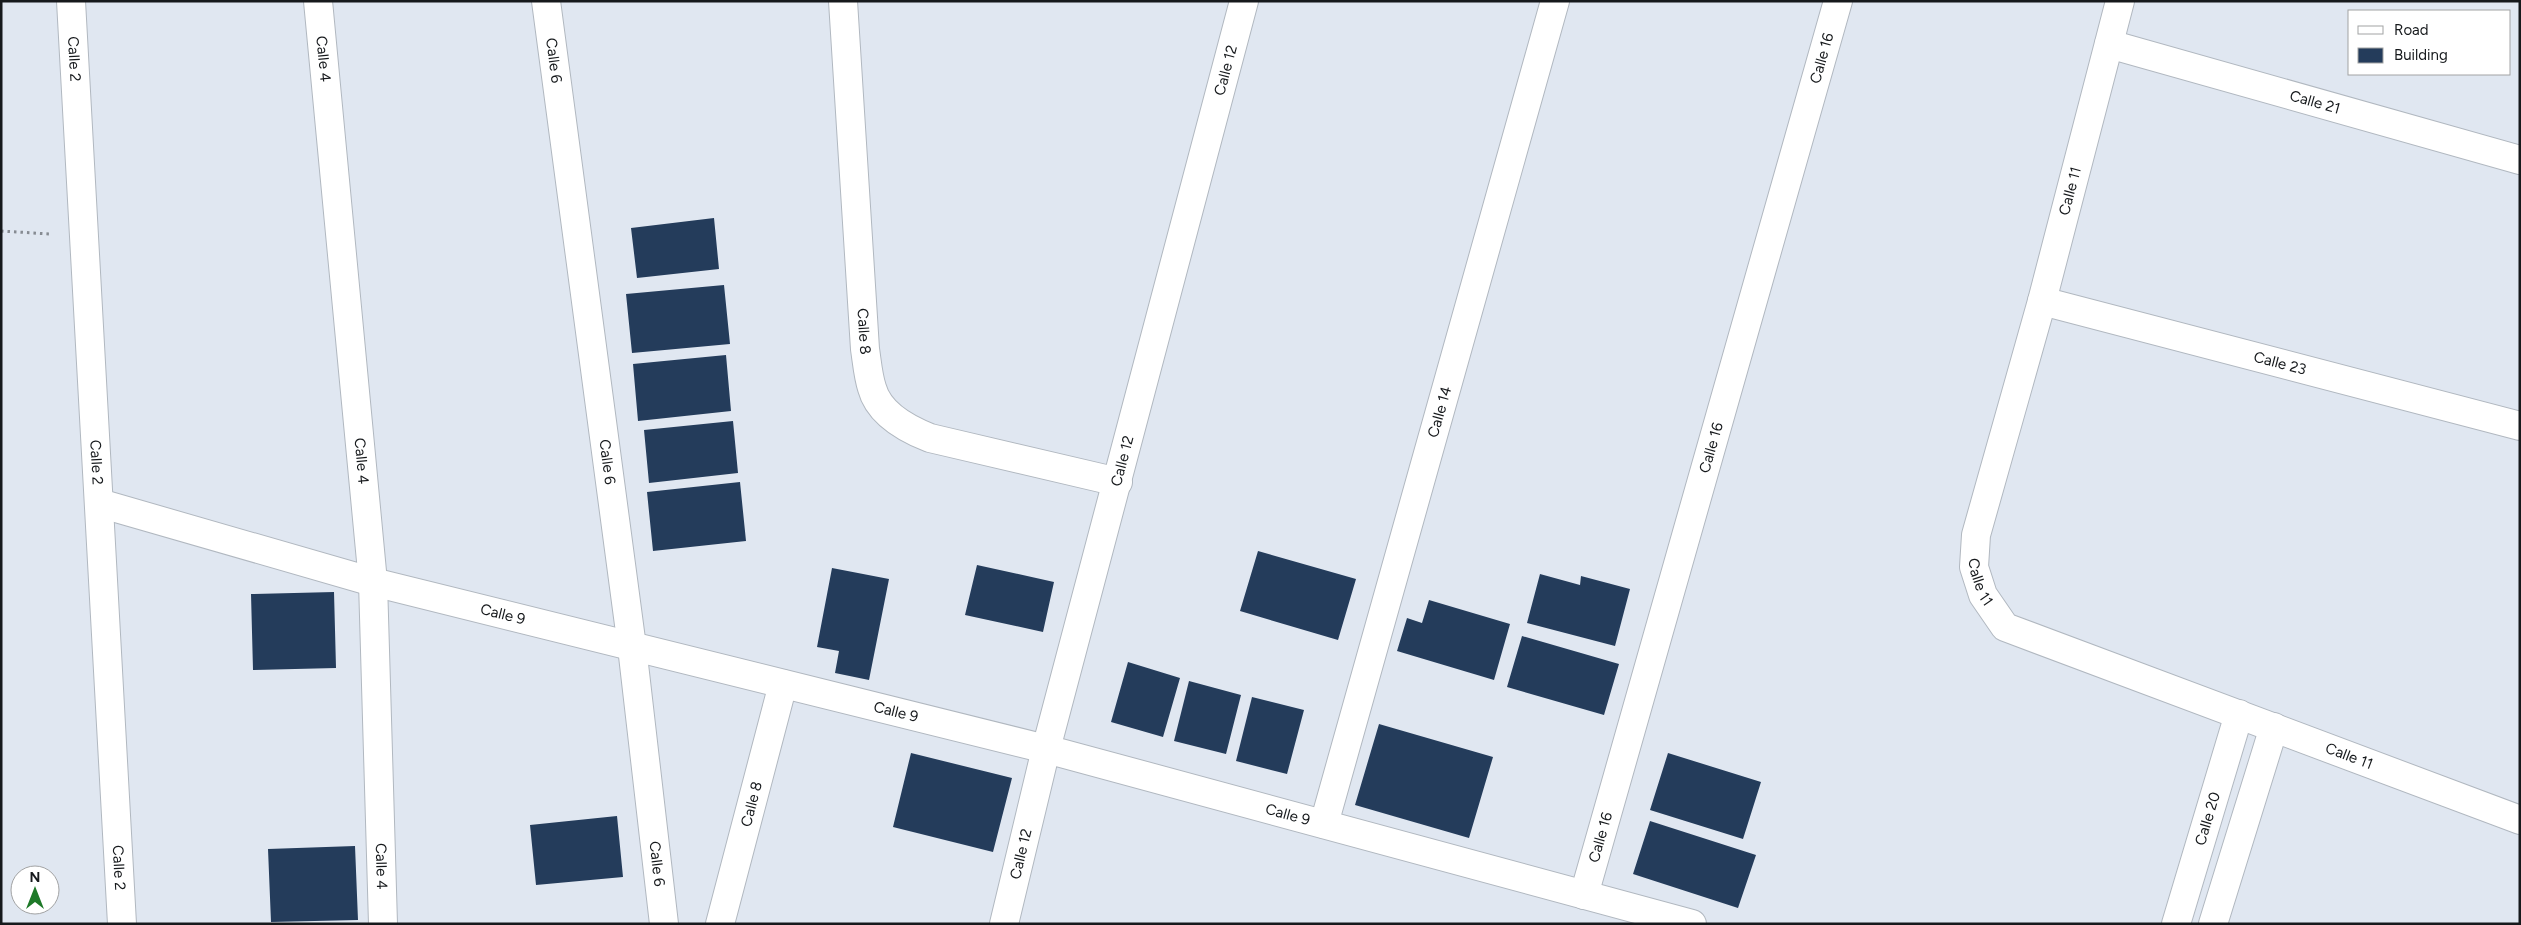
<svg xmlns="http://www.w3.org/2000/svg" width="2521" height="925" font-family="Figtree,sans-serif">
  <rect width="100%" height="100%" fill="#e0e7f1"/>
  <path fill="#243c5b" d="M714 218 719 269 637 278 631 228Z
    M724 285 730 344 632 353 626 294Z
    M726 355 731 411 638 421 633 364Z
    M733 421 738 473 649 483 644 430Z
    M740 482 746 541 653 551 647 492Z
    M1258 551 1356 579 1338 640 1240 611Z
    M977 565 1054 582 1043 632 965 615Z
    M832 568 889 579 869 680 835 673 839 651 817 647Z
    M1540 574 1580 585 1581 576 1630 589 1615 646 1527 623Z
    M334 592 336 668 253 670 251 594Z
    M1429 600 1510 624 1494 680 1397 651 1407 618 1422 623Z
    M1522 636 1619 664 1604 715 1507 687Z
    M1128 662 1180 678 1163 737 1111 722Z
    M1189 681 1241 695 1226 754 1174 741Z
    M1252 697 1304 710 1287 774 1236 761Z
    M1379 724 1493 757 1469 838 1355 805Z
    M911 753 1012 778 993 852 893 827Z
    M1668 753 1761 782 1743 839 1650 810Z
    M617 816 623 877 536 885 530 825Z
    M1650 821 1756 855 1738 908 1633 874Z
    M355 846 358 920 271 922 268 849Z"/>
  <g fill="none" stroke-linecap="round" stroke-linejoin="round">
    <g stroke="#b1b8c0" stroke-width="30">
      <g id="minor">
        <path id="s1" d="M71 1 122 924"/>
        <path id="s2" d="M318 1 373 582 383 924"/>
        <path id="s3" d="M546 1 632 647 664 924"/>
        <path id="s4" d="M843 1 865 349C867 362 868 376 872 388 879 414 907 429 930 438L1118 482"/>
        <path id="s5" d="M2120 1 2042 301 1976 535 1974 567 1983 595 2005 627 2520 820"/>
        <path id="s6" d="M2109 44 2520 160"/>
        <path id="s7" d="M2042 301 2520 426"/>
        <path id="s8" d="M99 503 373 582 1046 749 1692 924"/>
        <path id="s9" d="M1324 824 1555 1"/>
        <path id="s10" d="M1584 895 1838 1"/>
        <path id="s11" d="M720 924 783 684"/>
        <path id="s12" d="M1004 924 1046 749 1244 1"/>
        <path id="s13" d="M2176 924 2239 714"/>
        <path d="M2213 924 2274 727"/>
      </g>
    </g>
    <path stroke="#868b92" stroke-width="3" stroke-dasharray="2.5 4" stroke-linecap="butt" d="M1 231 50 234"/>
    <use href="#minor" stroke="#fff" stroke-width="28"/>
  </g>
  <g text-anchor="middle" stroke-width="5" stroke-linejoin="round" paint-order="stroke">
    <g font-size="15" fill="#16191c" stroke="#fff">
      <text dy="5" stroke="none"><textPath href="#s1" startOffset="58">Calle 2</textPath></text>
      <text dy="5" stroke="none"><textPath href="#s2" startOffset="58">Calle 4</textPath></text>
      <text dy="5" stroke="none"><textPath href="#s10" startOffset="870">Calle 16</textPath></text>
      <text dy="5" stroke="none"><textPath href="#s3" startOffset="60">Calle 6</textPath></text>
      <text dy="5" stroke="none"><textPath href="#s12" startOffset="882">Calle 12</textPath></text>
      <text dy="5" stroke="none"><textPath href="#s6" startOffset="214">Calle 21</textPath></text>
      <text transform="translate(2070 191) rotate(-75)" y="5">Calle 11</text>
      <text dy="5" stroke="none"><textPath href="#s4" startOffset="331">Calle 8</textPath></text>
      <text dy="5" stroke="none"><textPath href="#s7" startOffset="246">Calle 23</textPath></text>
      <text dy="5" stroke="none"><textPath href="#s9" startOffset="428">Calle 14</textPath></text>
      <text dy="5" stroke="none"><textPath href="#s10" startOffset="465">Calle 16</textPath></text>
      <text dy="5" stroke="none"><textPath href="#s1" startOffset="462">Calle 2</textPath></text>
      <text dy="5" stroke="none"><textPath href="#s2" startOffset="462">Calle 4</textPath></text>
      <text dy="5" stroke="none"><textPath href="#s3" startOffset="465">Calle 6</textPath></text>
      <text dy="5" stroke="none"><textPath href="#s12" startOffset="478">Calle 12</textPath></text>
      <text dy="5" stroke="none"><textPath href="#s5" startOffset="601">Calle 11</textPath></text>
      <text dy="5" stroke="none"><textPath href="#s8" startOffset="419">Calle 9</textPath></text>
      <text dy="5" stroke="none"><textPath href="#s8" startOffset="824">Calle 9</textPath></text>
      <text dy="5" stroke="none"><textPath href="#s5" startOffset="1021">Calle 11</textPath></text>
      <text dy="5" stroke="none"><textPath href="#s11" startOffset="124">Calle 8</textPath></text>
      <text dy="5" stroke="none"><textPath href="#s8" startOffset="1229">Calle 9</textPath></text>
      <text dy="5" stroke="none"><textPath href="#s13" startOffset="110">Calle 20</textPath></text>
      <text dy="5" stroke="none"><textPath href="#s10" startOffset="60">Calle 16</textPath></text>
      <text dy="5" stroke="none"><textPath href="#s12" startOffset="72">Calle 12</textPath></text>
      <text dy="5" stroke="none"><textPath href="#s3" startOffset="870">Calle 6</textPath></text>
      <text dy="5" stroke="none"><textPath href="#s2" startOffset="868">Calle 4</textPath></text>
      <text dy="5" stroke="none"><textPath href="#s1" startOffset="868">Calle 2</textPath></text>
    </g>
  </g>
  <rect width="2521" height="925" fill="none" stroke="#16191c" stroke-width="5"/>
  <rect x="2348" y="10" width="162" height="65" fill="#ffffff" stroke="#a2a3a4"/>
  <rect x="2358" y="26" width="25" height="8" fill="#ffffff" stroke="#a2a3a4"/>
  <text x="2394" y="35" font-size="15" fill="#16191c">Road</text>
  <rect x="2358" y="48" width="25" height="15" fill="#243c5b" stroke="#a2a3a4"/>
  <text x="2394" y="60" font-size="15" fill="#16191c">Building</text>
  <g transform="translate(35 890)"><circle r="24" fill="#ffffff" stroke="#a2a3a4"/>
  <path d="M0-4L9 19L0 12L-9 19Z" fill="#1e7928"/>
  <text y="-8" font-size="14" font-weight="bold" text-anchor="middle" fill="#16191c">N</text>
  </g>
</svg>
